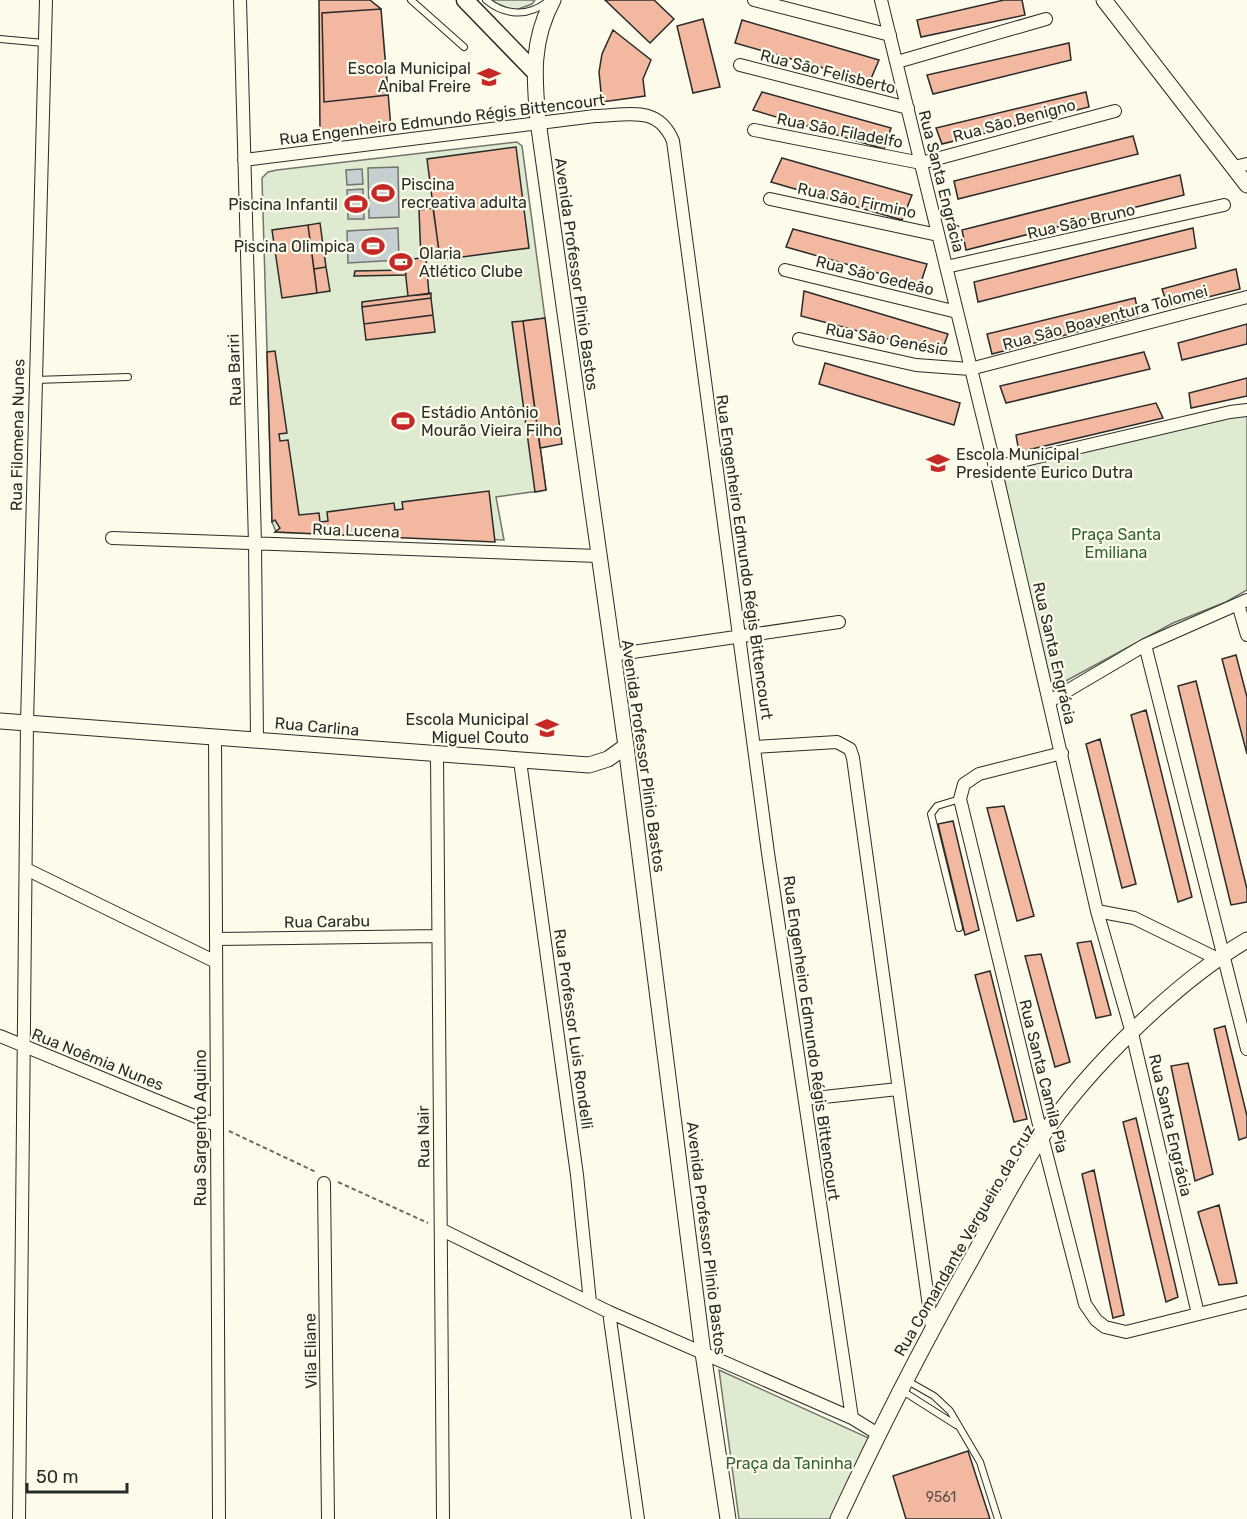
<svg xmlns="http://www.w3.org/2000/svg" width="1247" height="1519" font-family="Rubik,sans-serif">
  <rect width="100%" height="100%" fill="#fdfbea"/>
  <path fill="#deebd1" stroke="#74746e" stroke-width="1.5" d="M490 0H535L532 4 513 11Z
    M517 142 522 146 545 318 523 321 546 490 496 497 504 540 276 532 272 522 262 178 268 172 277 170Z
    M1247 413V590L1226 602 1173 623 1049 690 1002 470Z
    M719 1370 873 1440 834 1519H739Z"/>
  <path fill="#c7d0d0" stroke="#74746e" stroke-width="1.5" d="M398 167 399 217 369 218 368 168Z
    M362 169 363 184 347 185 346 170Z
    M363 189 364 219H348L347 190Z
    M398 228 399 260 348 263 347 231Z"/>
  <path fill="#f2b8a0" stroke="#2b2b2b" stroke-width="1.5" d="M319 0H370L381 9 391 128 320 134Z
    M605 0H654L674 19 650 43Z
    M1004 0H1022L1025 15 921 37 917 20Z
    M381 9 388 95 324 102 322 13Z
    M703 19 720 87 693 93 677 26Z
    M742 20 879 60 870 81 735 43Z
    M613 30 651 60 643 79 645 96 602 102 599 72 602 54Z
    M1069 43 1071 60 933 94 927 75Z
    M762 92 891 128 884 149 753 110Z
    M1086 92 1089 107 942 144 936 128Z
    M1133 136 1138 154 958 199 954 181Z
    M516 147 529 248 440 260 427 159Z
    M782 158 912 195 902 220 771 182Z
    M1180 175 1184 195 966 250 962 230Z
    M433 208 440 258 421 260 419 210Z
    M320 223 326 267 314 269 308 225Z
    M308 225 317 293 282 298 272 230Z
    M1193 228 1196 248 978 302 974 282Z
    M793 229 927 264 920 285 786 247Z
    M421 258V260H426L429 294 408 296 404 260Z
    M326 267 330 291 317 293 314 269Z
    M1236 269 1240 289 1168 307 1162 289Z
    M405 270 406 275 354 276 355 271Z
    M804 291 948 334 941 353 801 316Z
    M431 293V298L362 307V302Z
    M431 298 435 332 366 340 362 307Z
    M431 298 433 315 364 324 362 307Z
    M1135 298 1139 316 992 354 987 334Z
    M545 318 562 444 540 448 523 321Z
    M523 321 546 490 535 492 512 322Z
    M1247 324V344L1182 360 1178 343Z
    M275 351 287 433 279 434 280 441 288 440 299 515 319 513 320 522 328 521 327 512 394 503 395 510 403 509 402 502 489 491 495 542 275 532 280 528 275 520 272 522 267 352Z
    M1144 352 1150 369 1006 403 1000 386Z
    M825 363 960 403 954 425 819 384Z
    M1247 378V396L1191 408 1189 393Z
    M1156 403 1163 418 1019 452 1016 435Z
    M1236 655 1247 697V754L1222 659Z
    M1196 681 1247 889V902L1231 905 1178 686Z
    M1146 710 1192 897 1178 902 1131 715Z
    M1100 739 1136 884 1122 888 1086 744Z
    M1004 806 1034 916 1017 921 987 808Z
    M953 821 979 930 965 935 938 824Z
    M1091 941 1111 1015 1096 1018 1077 943Z
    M1041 954 1070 1062 1055 1067 1025 956Z
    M990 971 1027 1119 1014 1122 975 975Z
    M1225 1026 1247 1116V1137L1239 1140 1214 1029Z
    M1188 1063 1213 1174 1195 1181 1171 1066Z
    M1136 1118 1178 1297 1166 1302 1123 1122Z
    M1094 1170 1124 1315 1113 1318 1082 1174Z
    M1219 1205 1237 1283 1219 1285 1198 1212Z
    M968 1451 990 1519H906L893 1476Z"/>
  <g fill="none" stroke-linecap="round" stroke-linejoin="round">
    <g stroke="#2b2b2b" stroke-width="8">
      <path id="service" d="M411 0 464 47
        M486 0C505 16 529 17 548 1
        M0 39 44 43
        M35 380 128 377
        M959 928 931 814 937 806 960 799
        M906 1380 934 1396 950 1411 980 1462 998 1519
        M901 1390 956 1425"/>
    </g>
    <g stroke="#2b2b2b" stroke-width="14">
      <path id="minor" d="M240 0 255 543 257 739
        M754 0 890 35
        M881 0 995 467 1097 911 1132 1033 1198 1314
        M897 62 1046 19
        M740 65 908 108
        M754 130 921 163 1115 111
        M244 160 595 116C629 115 658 105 673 141L768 853 852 1418
        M1234 167 1247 164
        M770 199 938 235
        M946 267 1224 205
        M785 270 957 312
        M799 339 916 365 970 369 1247 297
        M995 467 1230 412 1247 410
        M112 538 598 556
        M1238 604 1247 635
        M1145 645 1247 1049
        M612 655 839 622
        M1050 701 1145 645 1247 600
        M215 736 219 1519
        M754 747 837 742 850 749 853 758 932 1328
        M1062 753 979 774 964 784 960 799 1042 1137 1085 1304 1096 1320 1105 1327 1126 1332 1247 1302
        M437 754 443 1519
        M520 761 577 1175 590 1302
        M26 869 216 962
        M1097 911 1134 918 1218 959
        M216 939 438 936
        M0 1036 216 1125
        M805 1099 898 1089
        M324 1183 328 1519
        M442 1230 609 1312 852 1418 878 1434
        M609 1312 638 1519
        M19 1519 27 723 46 0"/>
    </g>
    <g stroke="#2b2b2b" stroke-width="17">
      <path id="tertiary" d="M553 0C531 41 534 77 538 121L626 746 703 1353 728 1519
        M1104 0 1247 185
        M0 721 589 765 608 759 626 746
        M838 1519C879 1431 923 1344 971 1260 994 1219 1015 1176 1041 1138 1087 1069 1176 982 1247 940"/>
    </g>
    <g stroke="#2b2b2b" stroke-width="19">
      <path id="secondary" d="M465 0 533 70"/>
    </g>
    <path stroke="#6a6964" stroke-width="2" stroke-dasharray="4.5 3" stroke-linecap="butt" d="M229 1131 316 1172
      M338 1182 428 1223"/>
    <use href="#service" stroke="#fdfbea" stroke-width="6"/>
    <use href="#minor" stroke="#fdfbea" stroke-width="12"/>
    <use href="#tertiary" stroke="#fdfbea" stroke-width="15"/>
    <use href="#secondary" stroke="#fdfbea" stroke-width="16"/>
  </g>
  <defs>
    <g id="school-bare" transform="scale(1.8)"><path d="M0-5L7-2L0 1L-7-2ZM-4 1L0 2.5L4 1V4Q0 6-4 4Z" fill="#c62828" stroke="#fdfbea" stroke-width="2.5" paint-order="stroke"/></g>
    <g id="stadium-bare" transform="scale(1.8)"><path d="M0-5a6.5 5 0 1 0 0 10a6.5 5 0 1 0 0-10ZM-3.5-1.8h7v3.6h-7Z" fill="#c62828" stroke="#fdfbea" stroke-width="2.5" paint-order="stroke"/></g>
  </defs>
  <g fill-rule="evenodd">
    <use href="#school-bare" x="489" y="77"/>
    <use href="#stadium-bare" x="383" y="193"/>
    <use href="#stadium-bare" x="356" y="204"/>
    <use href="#stadium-bare" x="373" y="246"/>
    <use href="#stadium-bare" x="401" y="262"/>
    <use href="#stadium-bare" x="403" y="421"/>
    <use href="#school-bare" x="938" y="463"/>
    <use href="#school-bare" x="547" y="728"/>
  </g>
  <g text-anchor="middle" stroke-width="4.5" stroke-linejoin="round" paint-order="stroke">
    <g font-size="14" fill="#5d4e48">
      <text x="941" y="1502">9561</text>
    </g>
    <g font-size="16" fill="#2b2b2b" stroke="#fdfbea" text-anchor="end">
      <text x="471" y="74">Escola Municipal<tspan x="471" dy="18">Anibal Freire</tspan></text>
      <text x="401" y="190" text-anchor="start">Piscina<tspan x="401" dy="18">recreativa adulta</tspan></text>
      <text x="338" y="210">Piscina Infantil</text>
      <text x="355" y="252">Piscina Olimpica</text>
      <text x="419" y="259" text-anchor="start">Olaria<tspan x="419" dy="18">Atlético Clube</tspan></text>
      <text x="421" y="418" text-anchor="start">Estádio Antônio<tspan x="421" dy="18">Mourão Vieira Filho</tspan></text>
      <text x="956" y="460" text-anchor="start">Escola Municipal<tspan x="956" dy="18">Presidente Eurico Dutra</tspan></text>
      <text x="529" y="725">Escola Municipal<tspan x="529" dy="18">Miguel Couto</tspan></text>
    </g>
    <g font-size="16" fill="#2b2b2b" stroke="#fdfbea">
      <text transform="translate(828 71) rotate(14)" y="6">Rua São Felisberto</text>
      <text transform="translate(442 119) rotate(-7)" y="6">Rua Engenheiro Edmundo Régis Bittencourt</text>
      <text transform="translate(1014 120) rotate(-15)" y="6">Rua São Benigno</text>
      <text transform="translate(840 130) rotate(11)" y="6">Rua São Filadelfo</text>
      <text transform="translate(942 181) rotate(76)" y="6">Rua Santa Engrácia</text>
      <text transform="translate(857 200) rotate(12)" y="6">Rua São Firmino</text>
      <text transform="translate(1081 221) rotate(-13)" y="6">Rua São Bruno</text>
      <text transform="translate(577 274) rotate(82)" y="6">Avenida Professor Plinio Bastos</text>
      <text transform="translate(875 275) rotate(14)" y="6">Rua São Gedeão</text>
      <text transform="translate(1105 317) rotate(-15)" y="6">Rua São Boaventura Tolomei</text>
      <text transform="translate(887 339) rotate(10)" y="6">Rua São Genésio</text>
      <text transform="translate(234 370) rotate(-92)" y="6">Rua Bariri</text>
      <text transform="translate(17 435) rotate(-89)" y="6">Rua Filomena Nunes</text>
      <text transform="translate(356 530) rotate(2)" y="6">Rua Lucena</text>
      <text transform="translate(745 557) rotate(82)" y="6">Rua Engenheiro Edmundo Régis Bittencourt</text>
      <text transform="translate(1055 653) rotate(77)" y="6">Rua Santa Engrácia</text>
      <text transform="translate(317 726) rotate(5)" y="6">Rua Carlina</text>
      <text transform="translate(644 756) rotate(82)" y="6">Avenida Professor Plinio Bastos</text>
      <text transform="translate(327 921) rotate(-1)" y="6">Rua Carabu</text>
      <text transform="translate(574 1029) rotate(82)" y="6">Rua Professor Luis Rondelli</text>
      <text transform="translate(812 1038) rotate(82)" y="6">Rua Engenheiro Edmundo Régis Bittencourt</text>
      <text transform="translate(98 1059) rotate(22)" y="6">Rua Noêmia Nunes</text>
      <text transform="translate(1044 1076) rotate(76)" y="6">Rua Santa Camila Pia</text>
      <text transform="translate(1171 1125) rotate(77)" y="6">Rua Santa Engrácia</text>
      <text transform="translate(200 1128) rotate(-90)" y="6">Rua Sargento Aquino</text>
      <text transform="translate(423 1137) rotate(-91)" y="6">Rua Nair</text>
      <text transform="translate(707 1238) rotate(83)" y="6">Avenida Professor Plinio Bastos</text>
      <text transform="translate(964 1240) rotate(-60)" y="6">Rua Comandante Vergueiro da Cruz</text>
      <text transform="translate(310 1351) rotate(-91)" y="6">Vila Eliane</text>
    </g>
    <g font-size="16" fill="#34623c" stroke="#fdfbea">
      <text x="1116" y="540">Praça Santa<tspan x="1116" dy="18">Emiliana</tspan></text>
      <text x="789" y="1469">Praça da Taninha</text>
    </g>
  </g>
  <path d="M27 1483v9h100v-9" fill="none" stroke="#2b2b2b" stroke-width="3"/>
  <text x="36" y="1483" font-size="18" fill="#2b2b2b" stroke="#fdfbea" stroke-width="4.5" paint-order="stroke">50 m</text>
</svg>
